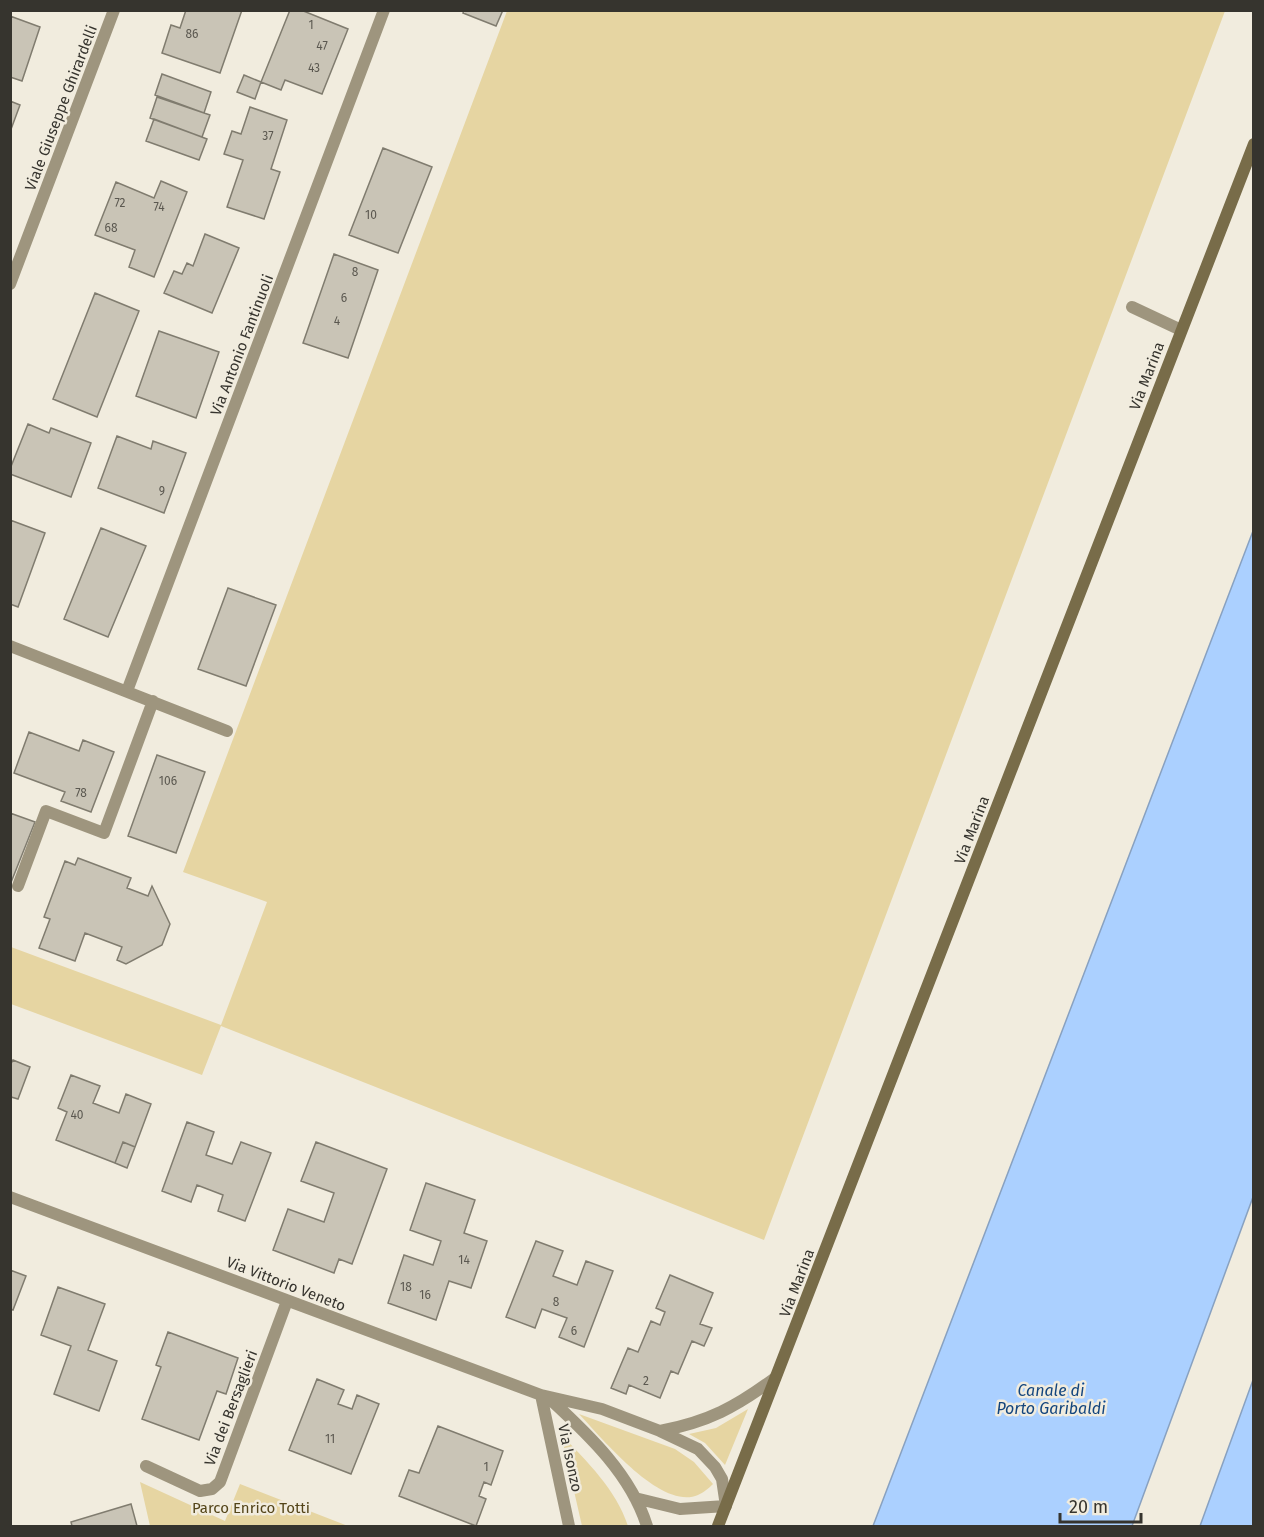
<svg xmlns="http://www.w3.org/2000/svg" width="1264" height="1537" font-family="'Fira Sans',sans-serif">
  <rect width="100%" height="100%" fill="#f1ecde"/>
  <path fill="#e6d5a2" d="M507 11H1225L764 1240 221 1026 202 1075 11 1004V947L221 1025 267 902 183 872Z
    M748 1409 725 1465 705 1443 689 1434 716 1428Z
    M579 1414 675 1449 694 1462 713 1484C709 1488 703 1493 698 1495 661 1511 602 1438 579 1414Z
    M561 1434C587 1462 616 1489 628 1526H582Z
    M140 1482 225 1521 240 1484 348 1526H150Z"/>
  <path fill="#abd0ff" stroke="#88a1c0" stroke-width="1.5" d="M1253 531V1197L1132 1526H873Z
    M1253 1380V1526H1200Z"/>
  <path fill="#c9c4b6" stroke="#807c6f" stroke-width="1.5" d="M186 10H242L220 73 162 53 171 25 180 28Z
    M290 10H301L348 29 322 94 285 80 281 90 261 82Z
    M464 10H503L496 26 463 13Z
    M10 16 40 27 22 81 10 77Z
    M162 74 211 92 204 113 155 95Z
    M244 75 261 82 255 99 237 92Z
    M157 97 210 115 202 137 150 118Z
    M10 101 20 105 10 132Z
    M250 107 287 120 271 169 280 172 264 219 227 207 243 160 224 154 232 131 241 134Z
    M154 119 207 139 199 160 146 141Z
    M383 148 432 167 398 253 349 235Z
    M161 181 187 192 154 277 129 267 135 250 95 235 116 182 154 198Z
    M205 234 239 248 212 313 164 293 174 271 182 274 187 263 193 266Z
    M334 254 378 270 348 358 303 343Z
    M95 293 139 311 97 417 53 399Z
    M159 331 219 352 196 418 136 396Z
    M28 424 49 433 51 428 91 443 71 497 10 474V469Z
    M117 436 151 449 153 441 186 453 164 513 98 488Z
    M10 520 45 533 18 607 10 604Z
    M101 528 146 546 108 637 64 619Z
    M228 588 276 605 246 686 198 669Z
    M29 732 79 751 83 740 114 752 91 812 61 801 65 792 14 773Z
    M157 755 205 772 176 853 128 836Z
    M10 813 35 822 10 885Z
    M78 858 131 878 127 888 148 896 152 886 170 924 162 945 126 964 117 960 122 947 85 933 75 961 39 948 50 919 44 917 65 861 75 865Z
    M13 1060 30 1067 18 1099 11 1097 10 1099V1065Z
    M71 1075 100 1086 93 1103 119 1113 126 1094 151 1104 135 1147 123 1142 115 1163 56 1140 67 1112 58 1108Z
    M187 1122 214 1132 206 1155 232 1164 241 1142 271 1153 245 1221 218 1211 223 1195 197 1185 191 1202 162 1191Z
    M123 1142 135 1147 127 1168 115 1163Z
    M316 1142 387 1169 352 1264 339 1259 334 1273 273 1250 288 1209 324 1222 334 1193 301 1181Z
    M426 1183 475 1200 464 1233 487 1241 471 1288 449 1281 436 1320 388 1303 404 1255 433 1265 441 1241 410 1230Z
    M536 1241 563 1251 553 1276 577 1285 586 1261 613 1271 584 1347 559 1337 567 1318 542 1309 535 1328 506 1317Z
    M10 1270 26 1276 13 1310 10 1309Z
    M670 1275 713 1293 700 1324 712 1328 704 1346 692 1341 678 1374 671 1371 660 1398 629 1385 626 1394 611 1388 628 1348 638 1352 651 1321 660 1325 665 1312 656 1308Z
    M58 1287 105 1304 88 1350 117 1361 99 1411 54 1394 71 1346 41 1335Z
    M168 1332 238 1358 226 1394 217 1391 199 1440 142 1419 161 1367 156 1365Z
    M317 1379 344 1390 338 1404 352 1409 357 1395 379 1404 351 1474 289 1450Z
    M438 1426 503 1451 491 1485 484 1482 479 1496 486 1499 476 1526 399 1496 409 1470 419 1473Z
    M131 1504 137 1526H72L71 1522Z"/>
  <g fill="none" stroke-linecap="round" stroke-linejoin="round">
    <path stroke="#9e957e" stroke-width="12" d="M1132 307 1181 330"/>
    <path stroke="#9e957e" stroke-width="12" d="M10 284 114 10
      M10 646 227 731
      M127 691 384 10
      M18 886 46 811 104 833 153 701
      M10 1197 541 1395 602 1409 660 1431 698 1449 715 1467 722 1479 726 1506 680 1509 635 1498
      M541 1395 569 1526
      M551 1400C590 1436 631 1475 647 1526
      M660 1431C708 1422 736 1407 775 1378
      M146 1466 200 1491 212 1489 220 1482 287 1301"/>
    <path stroke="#786c49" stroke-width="12" d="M718 1526 1254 144"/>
  </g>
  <g text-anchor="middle" stroke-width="5" stroke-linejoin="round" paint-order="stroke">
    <g font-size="12" fill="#5b5850">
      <text x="311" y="29">1</text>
      <text x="192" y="38">86</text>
      <text x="322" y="50">47</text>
      <text x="314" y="72">43</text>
      <text x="268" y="140">37</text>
      <text x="120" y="207">72</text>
      <text x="159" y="211">74</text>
      <text x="371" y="219">10</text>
      <text x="111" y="232">68</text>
      <text x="355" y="276">8</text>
      <text x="344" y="302">6</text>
      <text x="337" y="325">4</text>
      <text x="162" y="495">9</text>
      <text x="168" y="785">106</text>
      <text x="81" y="797">78</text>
      <text x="77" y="1119">40</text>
      <text x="464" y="1264">14</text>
      <text x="406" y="1291">18</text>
      <text x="425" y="1299">16</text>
      <text x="556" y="1306">8</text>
      <text x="574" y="1335">6</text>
      <text x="646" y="1385">2</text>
      <text x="330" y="1443">11</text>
      <text x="486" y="1471">1</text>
    </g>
    <g font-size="15" fill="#36342e" stroke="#f1ecde">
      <text transform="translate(61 108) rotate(-69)" y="5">Viale Giuseppe Ghirardelli</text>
      <text transform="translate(242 345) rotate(-69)" y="5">Via Antonio Fantinuoli</text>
      <text transform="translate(1147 376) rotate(-69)" y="5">Via Marina</text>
      <text transform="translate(972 830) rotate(-69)" y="5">Via Marina</text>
      <text transform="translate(797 1283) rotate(-69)" y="5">Via Marina</text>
      <text transform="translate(286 1284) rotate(21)" y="5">Via Vittorio Veneto</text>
      <text transform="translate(231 1408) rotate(-69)" y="5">Via dei Bersaglieri</text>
      <text transform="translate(570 1458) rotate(78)" y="5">Via Isonzo</text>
    </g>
    <g font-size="15" fill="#534418" stroke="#f1ecde">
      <text x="251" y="1513">Parco Enrico Totti</text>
    </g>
    <g font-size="16" font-style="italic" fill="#13457d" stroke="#f1ecde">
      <text x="1051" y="1396">Canale di<tspan x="1051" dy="18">Porto Garibaldi</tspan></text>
    </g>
  </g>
  <rect width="1264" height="1537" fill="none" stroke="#36342e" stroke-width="24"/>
  <path d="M1060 1513v9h81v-9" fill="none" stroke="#36342e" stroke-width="3"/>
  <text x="1069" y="1513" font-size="18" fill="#36342e" stroke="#f1ecde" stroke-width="4.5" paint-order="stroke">20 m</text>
</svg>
